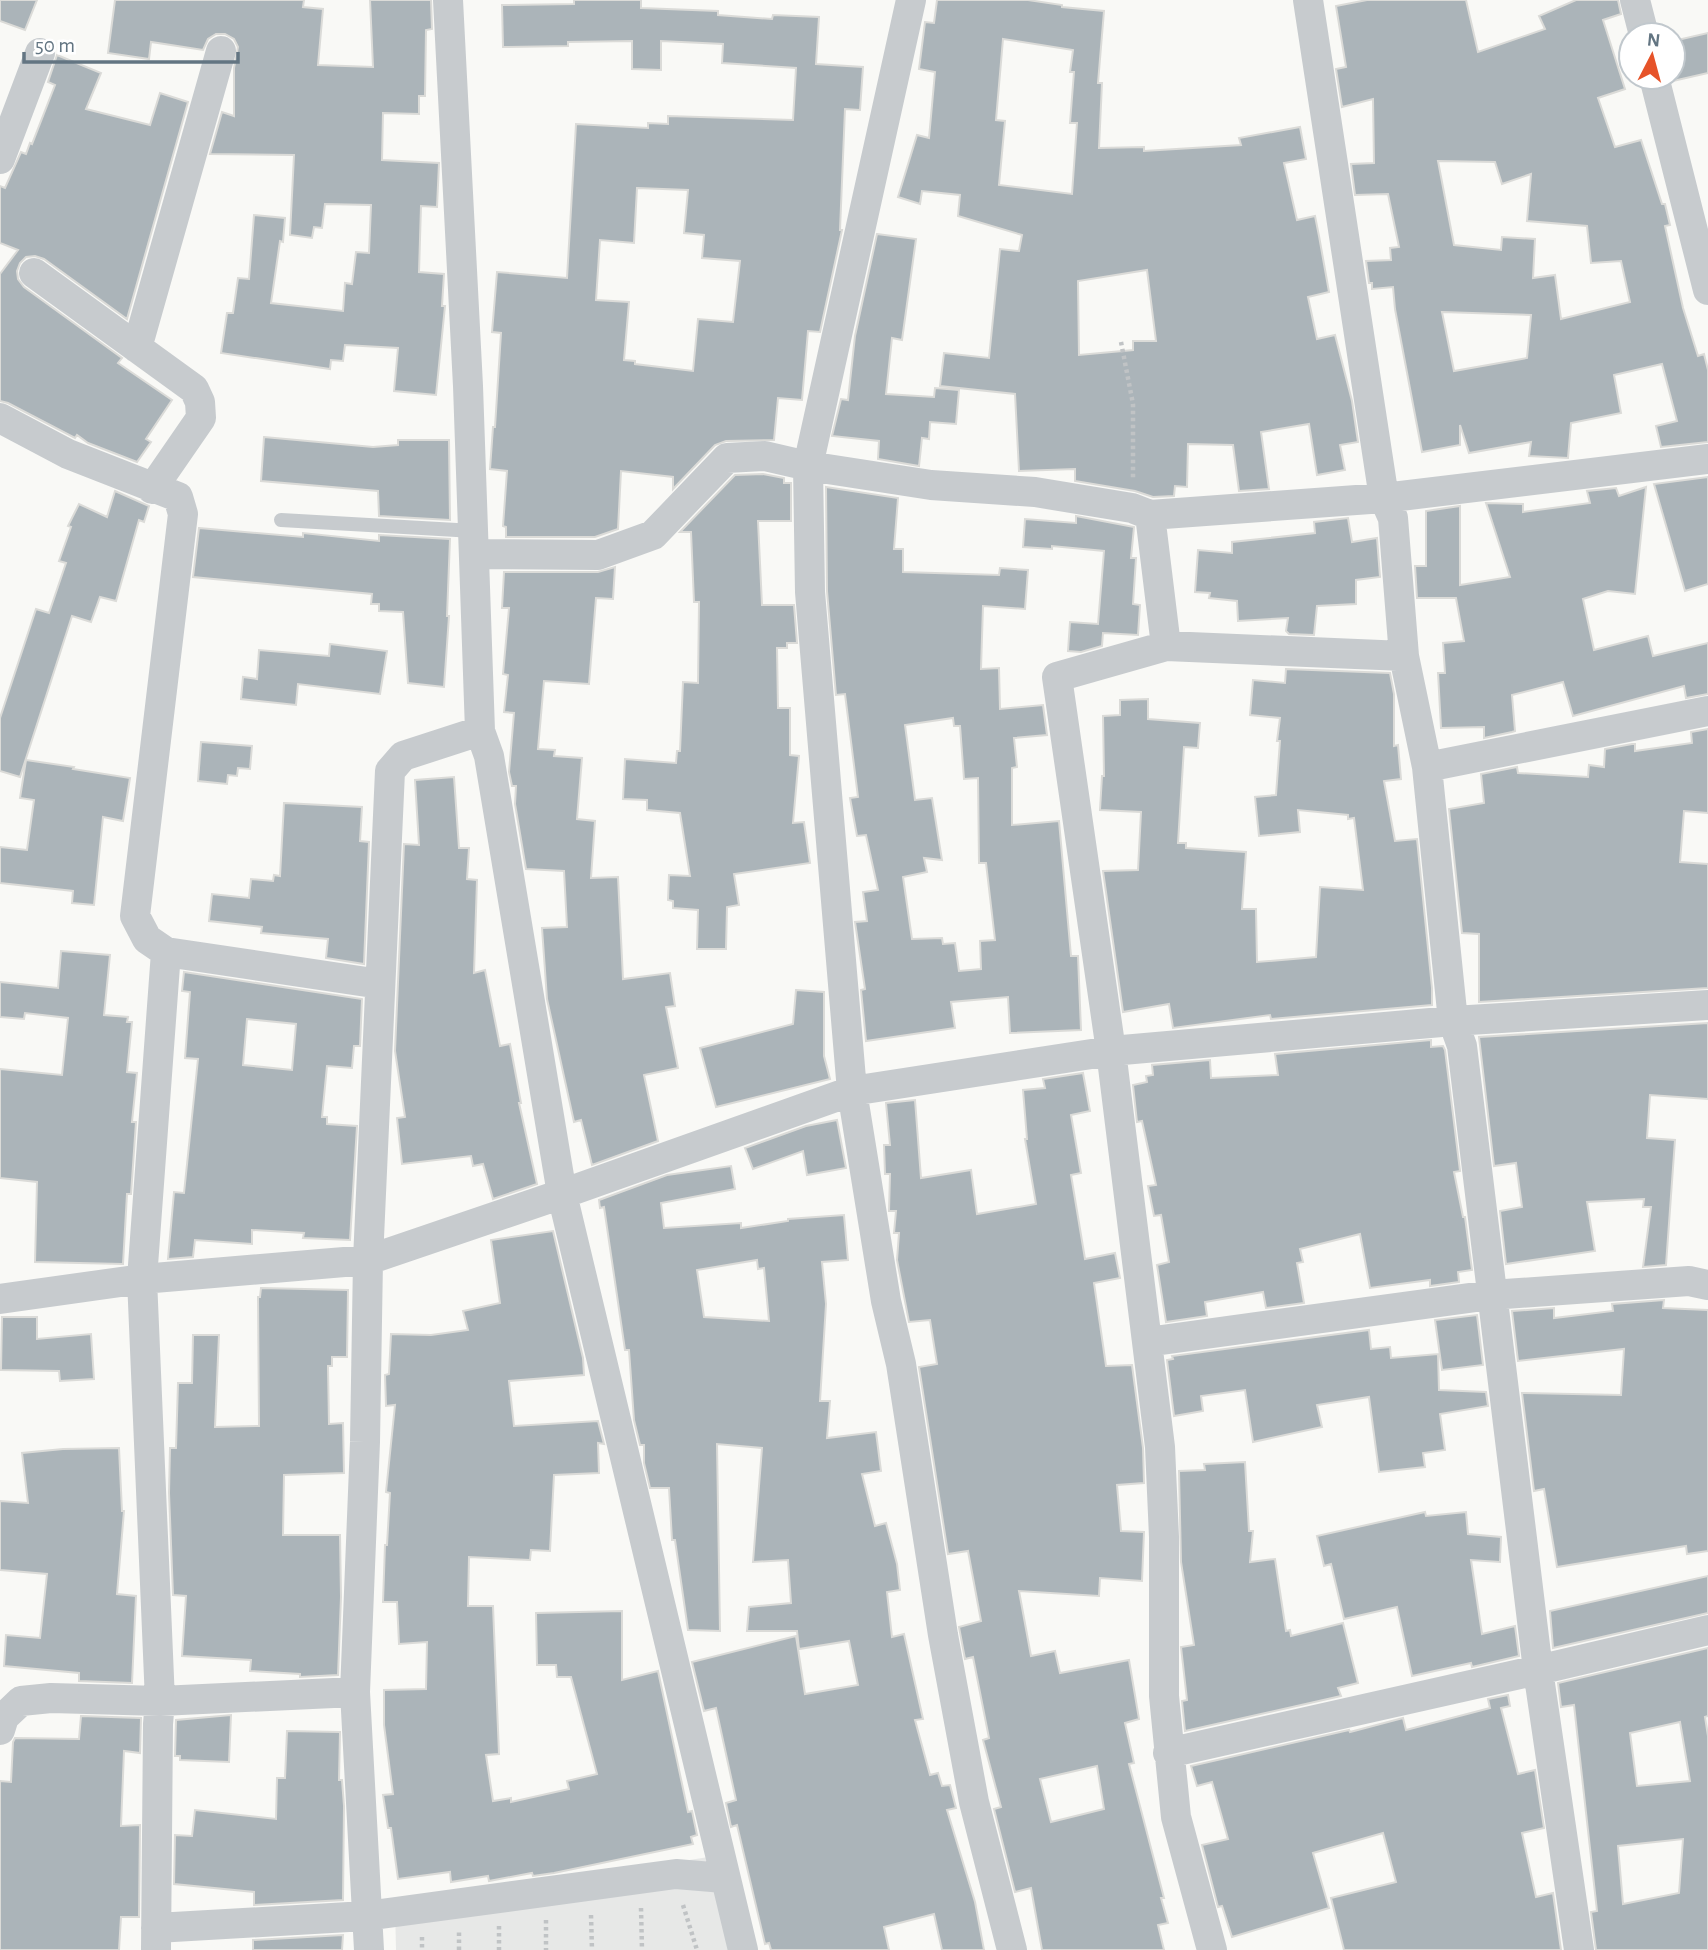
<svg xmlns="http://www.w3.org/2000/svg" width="1708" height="1950" font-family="'Alegreya Sans',sans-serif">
  <rect width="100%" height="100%" fill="#f9f9f6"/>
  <path fill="#e7e8e7" d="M715 1856 735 1950H396L395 1906Z"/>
  <path fill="#abb4b9" stroke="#dbdbd8" stroke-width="2" fill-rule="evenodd" d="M0 0H37L25 30 0 21Z
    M115 0H304L303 7 323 9 318 65 373 67 370 0H431L432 29 426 30 425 96H419V114L383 113 382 160 439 163 437 207 421 206 419 272 444 274 442 306H445L436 395 394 391 398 348 345 345 343 361 331 360 330 369 221 353 227 313H233L238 278 249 279 254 215 285 218 283 242 280 241 271 303 343 311 345 283 352 284 356 252 369 253 371 205 325 204 322 228 314 227 312 238 290 235 294 155 210 154 222 112 234 116V68L238 47 234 39 225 34H216L208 39 203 50 151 42 149 59 108 53Z
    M574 0H641V8L718 11V15L772 19 773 15 819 17 816 64 863 67 860 110 845 109 840 230H842L820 332 808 331 802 400 778 398 774 440 726 441 715 445 673 489V477L621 471 618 529 595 537H506V527L503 526 507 471 490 469 493 427H495L501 333 492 332 497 272 567 278 576 124 648 128V123L668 124V116L793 120 796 68 722 63 723 44 661 41V70L632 69V41L568 42V46L503 47 502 5 574 4ZM637 188 688 190 684 233 704 235 702 258 740 261 733 322 698 319 693 371 635 364V361L624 360 629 302 596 300 600 240 634 243Z
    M937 0H1028L1062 5V7L1104 11 1098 83H1102L1099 148 1144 147V151L1241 145 1239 138 1300 127 1306 159 1284 163 1297 220 1315 216 1319 236 1329 292 1308 297 1317 339 1335 335 1352 401 1358 442 1340 445 1345 470 1317 475 1309 424 1261 432 1269 489 1239 491 1233 445 1188 444 1187 487 1175 486 1174 496 1153 497 1135 491 1075 481V469L1019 471 1015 394 940 386 944 353 989 358 1000 249 1019 251 1022 235 958 216 960 195 922 191 920 204 898 197 917 135 929 138 935 72 919 69 925 22 934 23ZM1003 39 1073 50 1070 72H1074L1070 123H1077L1072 194 999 185 1005 121 996 120ZM1147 270 1156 341H1133V350L1079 355 1078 281Z
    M1367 0H1466L1478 52 1545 29 1539 16 1576 0H1618L1621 14 1603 20 1625 89 1598 98 1615 147 1641 140 1662 204H1665L1670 225 1665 226 1683 308 1698 356 1704 354 1708 370V442L1661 447 1656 426 1677 421 1662 364 1614 375 1621 413 1571 423 1568 458 1529 456 1531 442 1469 453 1460 425V445L1422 452 1395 309 1393 287 1372 289V283H1369L1366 261 1391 260 1390 248 1399 247 1388 194 1355 195 1351 164 1374 163 1373 99 1342 107 1336 69 1346 67 1336 6ZM1438 161 1495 162 1502 184 1531 174 1527 221 1587 226 1591 263 1621 261 1630 302 1561 319 1555 275 1533 278 1535 239 1502 237 1501 250 1454 245ZM1442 312 1531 315 1527 358 1454 371Z
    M1708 33V73L1673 81V41Z
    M57 55 101 73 86 109 150 125 160 93 188 102 127 319 44 259 35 256 26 257 20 263 17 271 18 279 24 287 122 358 118 363 172 400 146 439 151 442 137 462 88 443 77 435 75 438 8 403 0 401V274L18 250 0 243V186L5 188 21 152 26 154 30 143 32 144 55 85 48 82Z
    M877 234 916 239 902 340 892 338 886 394 934 397 935 388 959 390 956 424 930 422 929 439 922 438 919 466 878 459 879 441 832 436 841 399 848 400 855 336Z
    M264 437 373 447 398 445V440H449L450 520 379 516 378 491 261 481Z
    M763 474 784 478V483H791V521H758L762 605H794L797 643H787V648H777L778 708H790V755L799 756 793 823 804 822 810 863 734 874 739 905 727 907 726 949H697L698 910 673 908V901L668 900 669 875 690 876 680 813 647 810V800L623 799 625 759 676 763 677 751H680L683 682 698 683 699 602H694L691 532H680L735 475Z
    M1708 477V584L1685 591 1654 484Z
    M826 487 898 498 894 549H903V572L999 575 1000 568 1028 570 1025 609 983 606 981 669 999 668 1000 709 1043 705 1047 735 1014 738 1017 767 1012 768V825L1059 821 1071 956H1078L1081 1030 1010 1033 1008 997 951 1002 955 1028 866 1041 861 990 865 989 855 922 867 921 863 892 878 890 866 835 857 836 850 798 858 797 845 694 836 695 827 591ZM953 718 954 726H960L964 779 978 778 979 863H986L995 940 980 941 981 969 959 971 955 943 943 944 942 938 912 939 903 877 927 872 924 858 942 860 932 798 915 800 905 725Z
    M1646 487 1635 594 1608 591 1583 599 1594 650 1648 636 1653 656 1708 643V694L1686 698 1684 686 1573 716 1563 682 1512 695 1515 731 1512 732 1484 738V727L1441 728 1438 673H1445L1443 643 1464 641 1456 598H1417L1415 566H1426V511L1460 506V585L1510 577 1486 503 1523 504V512L1590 503 1587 491 1616 488 1619 496Z
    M115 491 149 506 144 522 139 520 116 601 100 597 91 622 72 616 20 777 0 771V718L36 609 49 613 66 563 59 561 71 527 68 526 79 504 107 517Z
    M1076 516 1134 527 1131 558H1136L1133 604 1140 605 1138 635 1103 633 1102 646 1081 652 1068 651 1070 622 1098 624 1104 551 1052 546V549L1023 547 1025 519 1076 523Z
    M1348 518 1352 542 1377 538 1380 577 1356 580V604L1317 606 1314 635 1289 634 1286 631 1288 618 1238 621 1237 601 1209 598 1210 593 1195 592 1198 550 1232 553V542L1315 533 1314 522Z
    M199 528 303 537V533L379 541V535L450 539 447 616H449L444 687 408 683 403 612 379 611V604H371L372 594 193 577Z
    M615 567 613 599 596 598 589 684 544 681 538 749 555 750 554 756 582 758 577 819 595 821 591 878 618 877 623 979 670 973 675 1006 666 1007 678 1068 644 1075 658 1141 592 1165 581 1120 574 1122 547 999 542 928 567 927 564 871 526 869 515 804 516 786H512L509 772 514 713 504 712 508 675 503 674 509 608H502L504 572H598Z
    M330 644 387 651 380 694 298 684 296 705 241 699 243 677 257 679 259 650 329 656Z
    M1286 669 1390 673 1394 694V746L1398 745 1401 779 1384 781 1395 841 1417 839 1432 988V1005L1271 1019 1270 1015 1173 1028 1169 1004 1123 1012 1103 871 1138 870 1141 812 1100 810 1102 776H1104L1103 716 1120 715V700L1148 699V719L1200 723 1198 748 1184 747 1178 843H1186V848L1246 852 1242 909H1256L1257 962 1316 957 1320 887 1363 890 1354 818 1348 819V815L1298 810 1300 832 1259 836 1255 797 1276 795 1280 741H1277L1280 718 1250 715 1253 680 1285 683Z
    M1708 729V813L1684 811 1680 862 1708 864V988L1479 1002V934L1462 933 1449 809 1484 803 1481 774 1517 767 1518 773 1588 777 1589 765 1604 767 1605 749 1632 744H1635V751L1692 743 1691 732Z
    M201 742 252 746 250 769 238 768 237 776 228 775 227 784 198 781Z
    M26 760 74 767 73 769 130 778 123 821 103 817 94 905 72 903 73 891 0 883V847L27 850 34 800 20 798Z
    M454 777 459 848H469L467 879 477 880 474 973 485 970 500 1046 510 1044 521 1103H519L537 1184 493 1199 483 1164 473 1166 471 1156 402 1164 397 1118 405 1117 395 1051 404 844 419 845 415 780Z
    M284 803 362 807 360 841 369 842 364 964 326 958 328 939 261 933 262 927 209 921 212 894 249 898 251 879 273 881 274 875 280 876Z
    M61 951 110 955 104 1015 128 1017 127 1022H132L127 1072 137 1073 132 1122H136L131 1194H127L123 1264 35 1262 37 1182 0 1178V1069L62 1075 68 1018 25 1013 24 1019 0 1017V982L58 988Z
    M184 972 362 999 360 1046H354L352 1068 327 1066 322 1117H327V1124L357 1126 350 1240 303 1238 304 1233 252 1230V1244L195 1240 193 1257 168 1259 174 1192 184 1193 198 1059 185 1058 190 992 182 991ZM247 1019 296 1024 292 1070 243 1065Z
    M796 990 824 992V1056L830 1079 716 1107 700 1048 793 1024Z
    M1708 1023V1099L1650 1095 1647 1138 1675 1140 1666 1265 1643 1267 1651 1207H1643L1644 1199 1587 1202 1595 1251 1506 1264 1500 1211 1522 1207 1516 1163 1494 1166 1479 1037Z
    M1431 1040V1047L1443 1046 1445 1050 1460 1171 1454 1172 1463 1217H1465L1472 1270 1458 1272 1459 1282 1430 1286V1280L1370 1288 1360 1234 1300 1249 1303 1262 1297 1263 1304 1303 1266 1308 1263 1292 1205 1302 1207 1316 1166 1322 1157 1265 1169 1262 1161 1215 1154 1216 1148 1186 1156 1185 1142 1121 1137 1122 1133 1085 1147 1082 1146 1076 1153 1075 1152 1065 1210 1060 1211 1078 1278 1075 1275 1054Z
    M1083 1073 1090 1111 1071 1115 1081 1173 1071 1175 1085 1259 1115 1253 1120 1278 1094 1283 1106 1366 1132 1365 1143 1448 1144 1483 1117 1485 1121 1531 1144 1532 1142 1581 1100 1578 1099 1596 1019 1591 1031 1656 1055 1651 1060 1673 1129 1660 1139 1719 1125 1723 1134 1763 1129 1764 1164 1898H1161L1168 1923 1158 1925 1164 1950H1042L1031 1888 1015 1892 994 1809 1001 1807 983 1740 989 1738 973 1657 965 1659 959 1627 981 1621 968 1551 948 1554 919 1367 937 1364 930 1320 909 1322 897 1260 899 1233H894L896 1211H889L890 1174H885L884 1145H890L886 1103 915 1100 921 1178 971 1170 977 1214 1036 1204 1025 1139H1027L1023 1090 1045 1088 1043 1079ZM1097 1766 1104 1809 1051 1822 1040 1779Z
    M837 1120 846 1168 807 1175 803 1151 753 1169 745 1148 806 1126Z
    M731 1166 735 1189 661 1203 664 1228 741 1223V1228L788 1221V1219L844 1215 848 1260 822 1262 826 1304 820 1401H830L827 1438 876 1432 881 1471 862 1474 875 1526 886 1523 897 1564 900 1590 887 1592 892 1637 904 1634 923 1719 915 1720 930 1775 938 1773 942 1786 950 1785 956 1808 947 1810 975 1902 984 1950H942L934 1914 884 1927 889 1950H771L769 1943 765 1944 737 1825 731 1827 726 1803 736 1800 716 1708 704 1711 692 1662 796 1636 805 1694 858 1685 849 1641 799 1649 797 1631H747L749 1607 791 1603 788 1560 753 1562 762 1448 717 1444 720 1631 688 1630 675 1540H672L669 1488H650L644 1463V1445H640L634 1420 629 1350H625L604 1207 600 1208 599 1200 667 1175ZM757 1260 758 1269 764 1268 769 1321 704 1317 697 1270Z
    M553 1231 583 1358 584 1375 509 1381 514 1426 598 1421 604 1444 598 1443 599 1473 554 1475 550 1551 531 1550 530 1560 469 1557 468 1606H493L499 1754 486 1755 493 1801 511 1798V1802L569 1789 567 1781 597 1774 571 1677H557L556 1665H537L536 1613 622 1611V1680L658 1671 688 1812 692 1811 697 1835 691 1837 693 1844 554 1873 533 1876 532 1873 489 1881 488 1876 451 1882 450 1872 398 1879 391 1828H388L383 1795 393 1794 384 1725V1690L426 1689 427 1642 399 1644 397 1602H383L385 1545H387L390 1493 386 1492 395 1405 386 1406 385 1375 389 1374 391 1334 431 1335 468 1330 463 1311 500 1303 491 1240Z
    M261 1288 348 1290 347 1357H332V1366H328L329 1424 343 1423 344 1473 284 1475 283 1535H340L341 1597 338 1675 300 1677V1674L250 1671 251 1660 182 1656 186 1596 173 1595 169 1493 170 1448H176L178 1383H192L193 1335H219L215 1427 259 1426 258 1297H260Z
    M1664 1300 1663 1308 1708 1310V1551L1687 1554 1686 1546 1557 1567 1544 1489 1534 1491 1522 1393 1621 1395 1624 1349 1518 1361 1512 1311 1554 1308V1318L1613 1311 1612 1304Z
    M1477 1315 1483 1365 1442 1370 1435 1320Z
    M2 1317H37V1339L91 1334 94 1379 60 1381 59 1371 1 1370Z
    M1369 1330 1371 1349 1390 1347 1391 1358 1438 1354 1439 1390 1486 1392 1488 1406 1440 1414 1445 1450 1423 1453 1425 1467 1379 1472 1369 1397 1317 1405 1322 1427 1253 1442 1245 1390 1201 1396 1203 1411 1174 1416 1167 1360 1173 1359 1172 1356Z
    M119 1448 122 1511H124L117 1594 136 1596 132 1683 79 1681V1673L4 1666 6 1635 40 1638 47 1574 0 1570V1501L28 1503 22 1453 63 1449Z
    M1245 1462 1249 1531H1253L1250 1562 1275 1559 1286 1631 1290 1630 1291 1636 1343 1623 1358 1683 1338 1688 1341 1696 1185 1731 1182 1701 1187 1700 1181 1647 1194 1645 1181 1562 1179 1471 1205 1470 1204 1464Z
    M1425 1512 1426 1516 1466 1512 1468 1534 1501 1537 1500 1562 1471 1560 1482 1634 1515 1626 1519 1656 1472 1667 1471 1663 1412 1676 1397 1607 1344 1619 1331 1564 1324 1566 1317 1536Z
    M1708 1576V1613L1553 1648 1550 1611Z
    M1708 1648V1716L1705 1717 1708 1736V1950H1596L1591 1912 1597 1911 1574 1705 1561 1707 1558 1683ZM1680 1722 1690 1781 1637 1786 1630 1733ZM1683 1839 1679 1893 1623 1904 1618 1846Z
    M1508 1695 1510 1706 1501 1708 1518 1774 1535 1770 1544 1828 1522 1833 1536 1897 1553 1893 1561 1950H1344L1331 1898 1396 1882 1383 1833 1313 1853 1329 1908 1232 1937 1222 1906 1218 1907 1202 1845 1228 1839 1212 1782 1197 1786 1191 1766 1349 1730 1350 1732 1403 1718 1406 1730 1490 1708 1488 1699Z
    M231 1715 229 1762 180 1760V1756H175L176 1720Z
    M81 1716 141 1718 140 1753 124 1751 121 1826 140 1825 139 1917H121L119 1950H0V1781L11 1782 13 1742 15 1738 79 1739Z
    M287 1731 340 1732 339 1780H342L344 1806 343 1900 254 1905V1892L174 1884 175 1835 192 1836 195 1810 276 1819 277 1778H285Z
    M343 1935 342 1950H253V1940Z"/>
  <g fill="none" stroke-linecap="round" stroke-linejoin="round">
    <path stroke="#c0c3c5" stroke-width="4.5" stroke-dasharray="3.5 3.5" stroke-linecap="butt" d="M1121 342 1133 404V480
      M683 1905 697 1950
      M641 1908 642 1950
      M591 1915 592 1950
      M546 1920V1950
      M499 1926V1950
      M422 1937V1950
      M459 1950V1930"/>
    <path stroke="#c7cbce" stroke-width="14" d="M281 520 474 531"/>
    <path stroke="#c7cbce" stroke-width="30" d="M448 0 468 386 480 731 489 756 562 1194 743 1950
      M911 0 808 466 810 592 852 1091 886 1301 901 1364 943 1635 974 1802 1012 1950
      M1308 0 1384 498 1393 518 1404 656 1427 767 1453 1021 1462 1046 1538 1670 1579 1950
      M1635 0 1644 35
      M1654 77 1708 290
      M0 159 40 53
      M34 273 194 389 200 402 201 418 152 489
      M137 348 221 51
      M0 418 68 454 178 497 183 514 135 916 147 939 166 952 380 984
      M1150 515 1166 646
      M474 554 598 555 653 535 727 458 765 456 808 466 931 485 1035 492 1132 508 1150 515 1384 498 1708 459
      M1427 767 1708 711
      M0 1299 142 1279 368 1260 562 1194 852 1091 1111 1051 1453 1021 1708 1005
      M1147 1342 1491 1295 1689 1281 1708 1285
      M0 1730 4 1717 21 1701 51 1698 160 1701 355 1692
      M1168 1753 1538 1670 1708 1630
      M156 1928 366 1916 676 1874 724 1878
      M156 1950 158 1724 160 1701 142 1279 166 952
      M369 1950 355 1692 365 1442 368 1260 390 771 403 756 480 731
      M1212 1950 1176 1817 1164 1696V1537L1160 1447 1111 1051 1057 677 1166 646 1404 656"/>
  </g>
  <g transform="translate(1652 56) rotate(6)"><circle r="33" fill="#ffffff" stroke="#c1c8cd" stroke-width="2"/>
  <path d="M0-5L12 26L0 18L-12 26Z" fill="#e65329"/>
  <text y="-10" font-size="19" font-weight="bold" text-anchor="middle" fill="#637582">N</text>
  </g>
  <path d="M24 52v10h214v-10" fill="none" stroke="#637582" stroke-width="3.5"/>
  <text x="35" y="52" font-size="21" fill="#637582" stroke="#ffffff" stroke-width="5" paint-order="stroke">50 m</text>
</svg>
